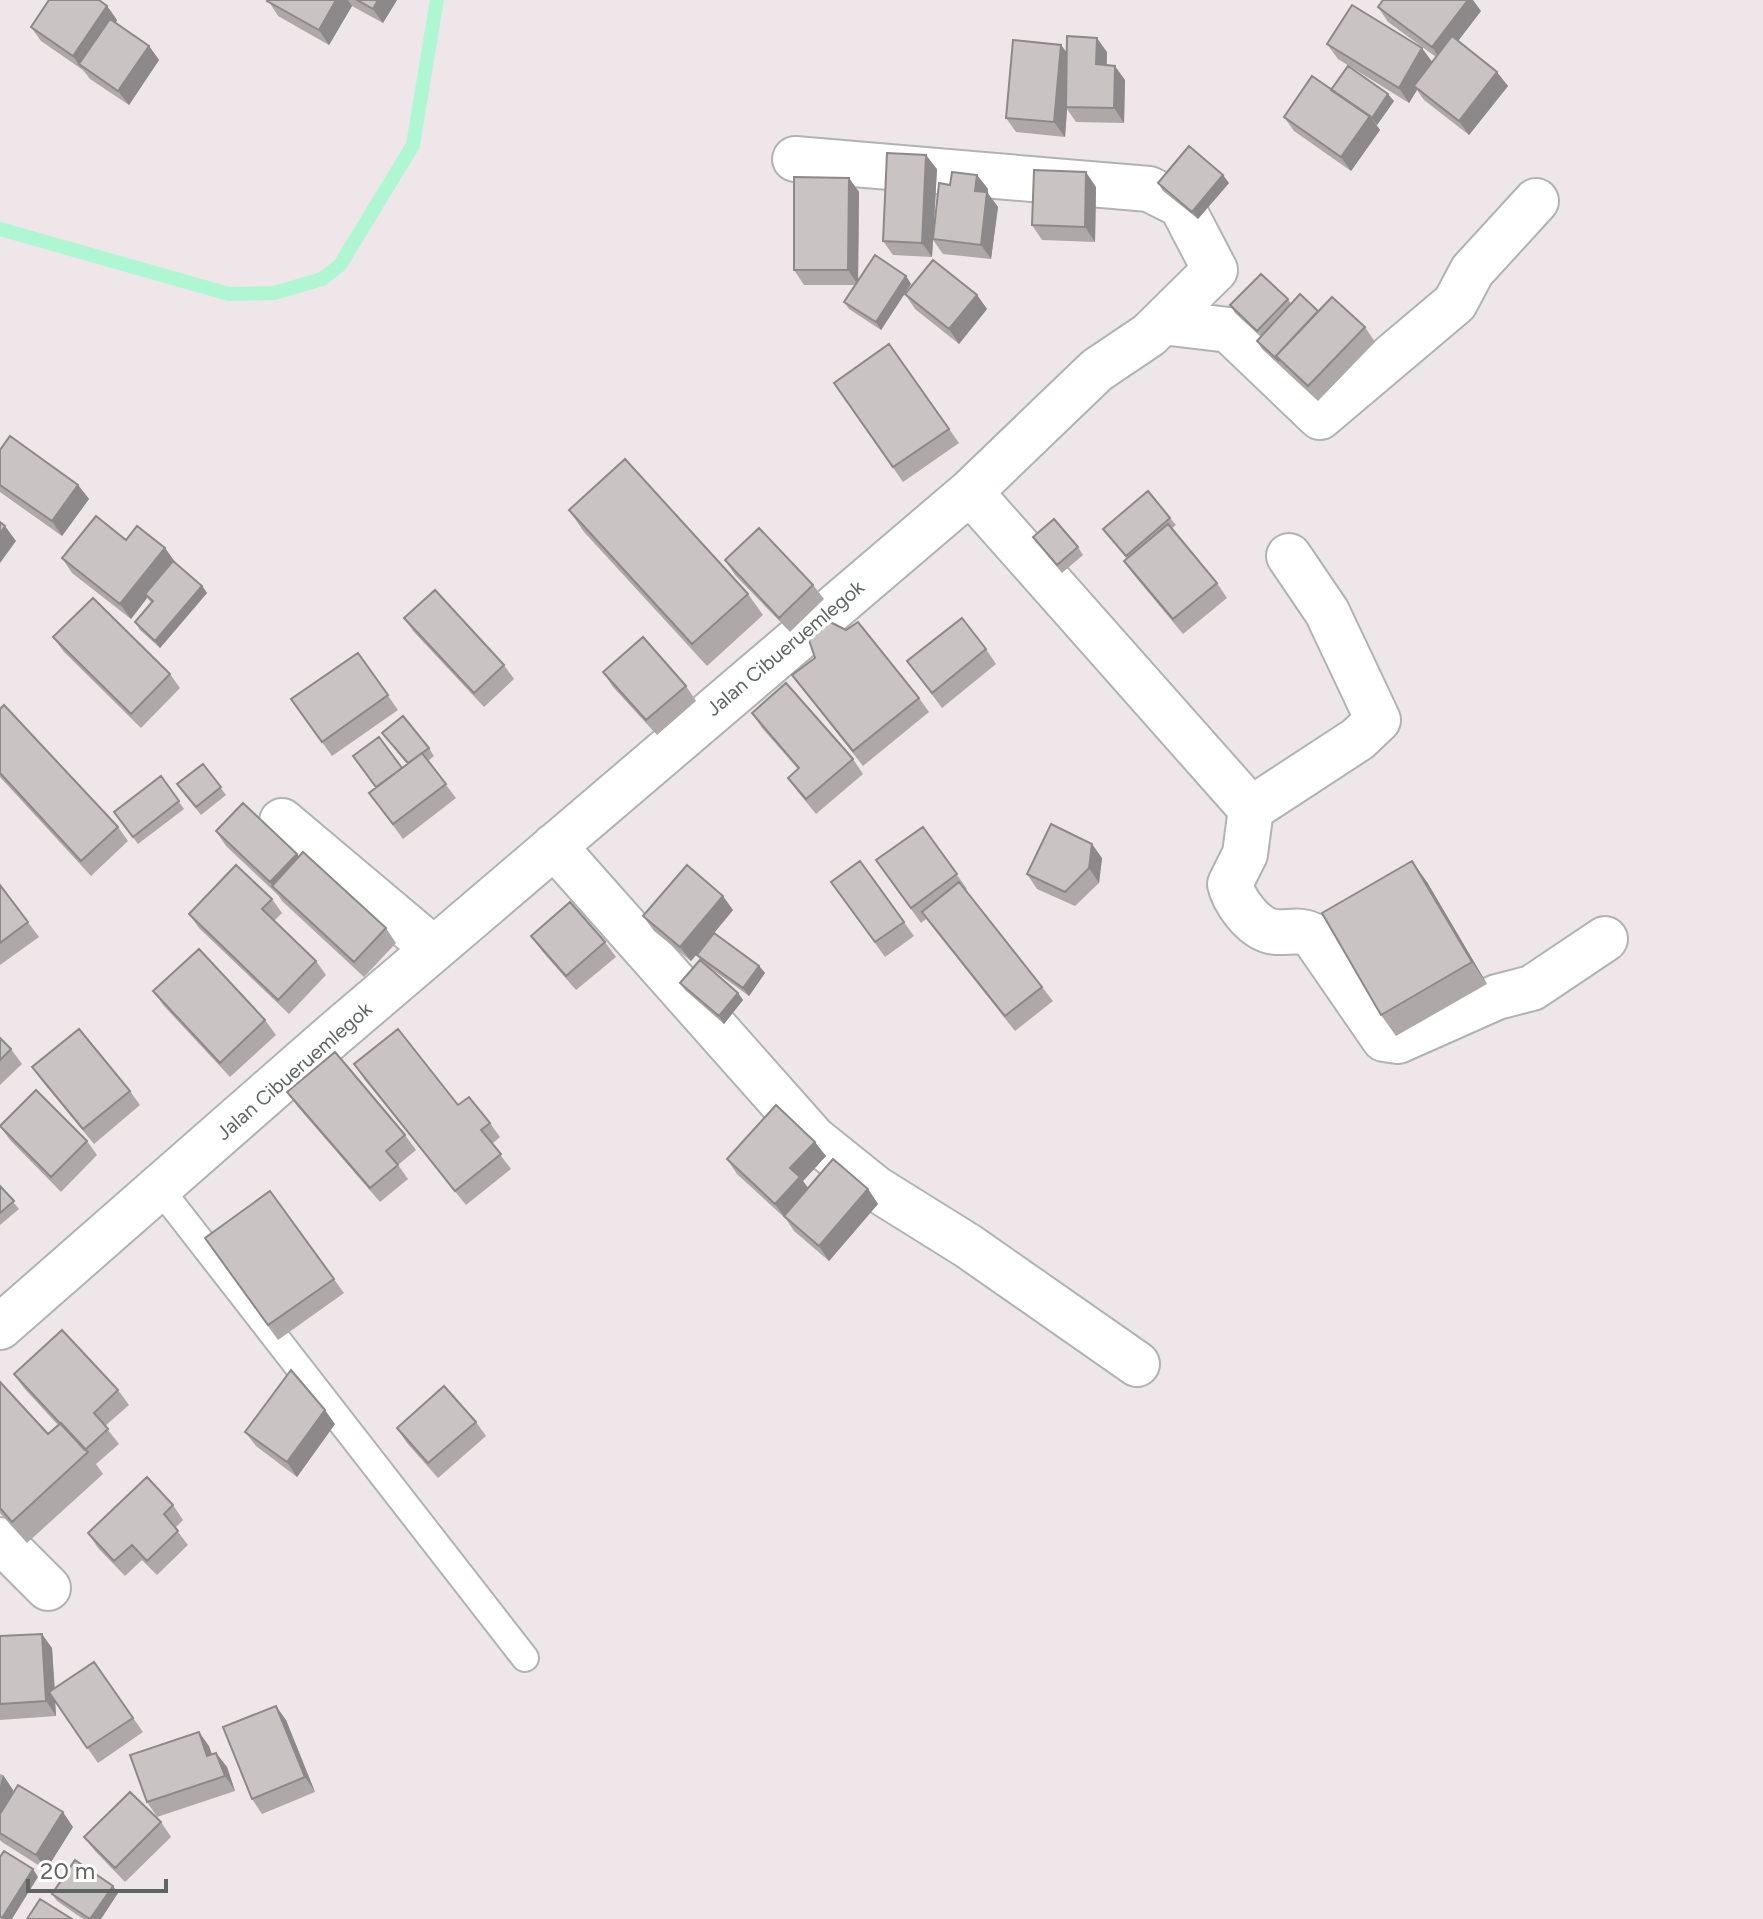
<svg xmlns="http://www.w3.org/2000/svg" width="1763" height="1919" font-family="Figtree,sans-serif">
  <rect width="100%" height="100%" fill="#eee6e8"/>
  <g fill="none" stroke-linecap="round" stroke-linejoin="round">
    <path stroke="#aef7d2" stroke-width="14" d="M0 229 229 294 274 293 322 279 340 265 413 145 437 0"/>
    <g stroke="#afb4b3" stroke-width="30">
      <path id="service" d="M160 1189 525 1658"/>
    </g>
    <g stroke="#afb4b3" stroke-width="48">
      <path id="minor" d="M1162 322 1229 330 1320 417 1455 303 1472 271 1536 201
        M970 492 1251 809 1245 854 1230 884C1234 901 1252 926 1270 931 1285 935 1299 927 1313 936L1384 1039 1398 1041 1497 997 1532 988 1605 939
        M1251 809 1358 739 1378 720 1327 612 1289 556
        M282 821 434 949
        M554 846 814 1139 875 1188 968 1246 1137 1364
        M0 1327 332 1036 970 492 1097 370 1149 335 1215 270 1181 205 1149 189 795 159
        M0 1540 48 1588"/>
    </g>
    <use href="#service" stroke="#fff" stroke-width="26"/>
    <use href="#minor" stroke="#fff" stroke-width="44"/>
  </g>
  <path fill="#aea8a9" d="M268 0H397L383 23 352 6 329 45 278 16Z
    M107 6 117 20 116 23 149 46 159 60 129 105 90 79 83 70 41 41 31 27Z
    M1378 7 1481 11 1458 41 1508 86 1469 135 1424 100 1417 90 1409 103 1338 59 1327 44 1432 62 1436 57 1388 22Z
    M1107 52V65L1125 80 1124 123 1076 122 1067 109 1065 137 1016 132 1006 118 1067 53Z
    M1331 90 1394 101 1377 125 1375 124 1380 130 1351 171 1294 131 1284 117Z
    M937 169 934 226 950 185 977 175 988 189 987 192 998 207 991 259 943 254 933 240 932 257 893 255 883 241Z
    M849 178 859 192 858 281 906 276 911 284 881 330 849 309 844 302 855 285H804L794 270Z
    M1158 183H1229L1198 219 1163 191Z
    M1096 187 1095 242 1042 240 1032 225Z
    M905 294 977 295 987 309 959 344 915 309Z
    M1288 299 1291 304 1318 311 1365 327 1375 342 1318 401 1262 349 1257 341 1261 337 1235 313 1230 305Z
    M889 344 959 443 903 482 834 383Z
    M0 450 78 485 89 499 62 536 0 492Z
    M569 510 748 594 763 615 707 666 584 532Z
    M1170 518 1176 525 1171 529 1217 583 1227 598 1183 634 1134 575 1124 561 1127 558 1103 529Z
    M1033 537 1078 547 1083 555 1062 573Z
    M126 540 165 548 175 562 202 586 207 593 160 648 140 630 135 622 152 603 147 598 131 619 72 573 62 558Z
    M725 560 813 585 824 599 790 632 735 575Z
    M404 618 504 665 514 679 484 707 414 632Z
    M53 637 170 674 180 688 141 728 64 652Z
    M986 649 996 664 942 708 907 661Z
    M358 653 398 710 332 756 291 699Z
    M603 672 686 686 696 701 657 735 613 687Z
    M792 675 919 698 929 712 863 766Z
    M0 709 118 827 128 841 91 876 0 777Z
    M752 713 853 759 863 774 816 814 798 792 788 778 798 769 762 728Z
    M382 733 429 748 434 756 428 761 456 798 403 839 369 793 407 764Z
    M203 764 226 795 201 815 182 791Z
    M161 776 184 809 138 844 114 812Z
    M923 827 967 889 966 890 1053 1001 1015 1031 926 919 921 923 876 860Z
    M216 831 299 857 386 928 396 943 364 977 282 901 278 895 226 846Z
    M1102 858 1099 883 1075 906 1037 889 1027 874Z
    M860 861 914 936 885 957 831 882Z
    M1427 882 1487 984 1396 1036 1381 1015Z
    M0 885 39 937 0 965Z
    M272 899 282 913 274 921 316 961 326 975 289 1014 199 928 189 914Z
    M733 910 714 933 759 966 765 973 749 996 702 962 697 955 710 939 691 961 654 931 643 916Z
    M531 936 605 942 616 957 576 990 542 951Z
    M680 983 738 993 743 1000 724 1024 685 990Z
    M153 991 265 1020 276 1035 230 1077 164 1006Z
    M0 1038 11 1049 22 1064 0 1085Z
    M354 1064 458 1105 490 1123 500 1137 492 1144 511 1169 466 1205 364 1079Z
    M32 1067 130 1091 140 1105 94 1144 42 1081Z
    M287 1092 405 1135 416 1150 398 1165 408 1179 380 1202 298 1107Z
    M0 1126 87 1141 97 1155 61 1192 10 1140Z
    M826 1156 803 1181 808 1188 868 1189 878 1204 829 1261 794 1231 786 1219 737 1174 727 1159Z
    M0 1186 19 1209 0 1225Z
    M270 1191 344 1293 278 1340 205 1238Z
    M14 1374 118 1390 129 1405 105 1426 119 1444 96 1464 103 1474 27 1543 0 1513V1382L48 1434 58 1425 24 1388Z
    M476 1422 486 1436 438 1478 407 1443 397 1428Z
    M335 1424 297 1477 256 1446 245 1432Z
    M173 1505 183 1520 175 1528 188 1545 157 1575 142 1560 125 1576 98 1548 88 1533Z
    M0 1636 52 1648 55 1689 94 1662 143 1732 98 1763 55 1702 56 1716 0 1720Z
    M286 1720 315 1792 262 1814 252 1799Z
    M209 1746 212 1754 216 1753 227 1767 235 1791 157 1817 147 1802Z
    M0 1774 3 1775 13 1790 11 1796 73 1827 46 1870 2 1842 0 1840Z
    M161 1822 171 1837 125 1882 95 1851 84 1837Z
    M118 1893 101 1919H83L57 1901 52 1894Z"/>
  <path fill="#8d8889" d="M336 0H348L352 6 329 45 319 30Z
    M378 0H397L383 23 373 9Z
    M1468 0H1473L1481 11 1442 62 1432 47Z
    M107 6 117 20 85 68 79 64 83 71 73 56Z
    M1097 38 1107 52 1106 79 1096 64Z
    M1061 45 1072 59 1066 107 1067 109 1065 137 1054 122Z
    M149 46 159 60 129 105 118 91Z
    M1422 48 1433 63 1414 86 1417 90 1409 103 1399 88Z
    M1115 66 1125 80 1124 123 1114 108Z
    M1497 72 1508 86 1469 135 1459 121Z
    M1388 94 1394 101 1377 125 1372 118Z
    M1370 116 1380 130 1351 171 1341 157Z
    M926 155 937 169 932 257 922 243Z
    M1086 172 1096 187 1095 242 1085 227Z
    M977 175 988 189 986 205 987 192 998 207 991 259 981 245 975 191Z
    M1223 175 1229 183 1198 219 1192 212Z
    M849 178 859 192 858 285 848 270Z
    M906 276 911 284 881 330 876 322Z
    M977 295 987 309 959 344 949 329Z
    M78 485 89 499 62 536 52 521Z
    M5 526 16 541 0 563V534Z
    M165 548 175 562 145 594 147 598 131 619 120 604Z
    M202 586 207 593 160 648 155 641Z
    M1092 844 1102 858 1099 883 1089 868Z
    M297 854 307 868 274 888 270 882Z
    M1412 861 1427 882 1487 984 1472 962Z
    M723 896 733 910 691 961 680 947Z
    M759 966 765 973 749 996 743 988Z
    M738 993 743 1000 724 1024 719 1016Z
    M815 1142 826 1156 803 1181 811 1192 786 1219 775 1204 790 1168Z
    M868 1189 878 1204 829 1261 819 1246Z
    M325 1410 335 1424 297 1477 287 1462Z
    M42 1634 52 1648 56 1716 46 1701Z
    M276 1706 286 1720 315 1792 305 1777Z
    M199 1732 209 1746 217 1771 207 1756Z
    M216 1753 227 1767 235 1791 225 1776Z
    M3 1775 13 1790 2 1831 0 1827V1786Z
    M63 1812 73 1827 46 1870 36 1855Z
    M33 1869 38 1877 12 1919H3L2 1918Z
    M113 1886 118 1893 101 1919H90Z"/>
  <path fill="#cac3c4" stroke="#8d8889" stroke-width="2" d="M49 0H99L107 6 73 56 31 27Z
    M268 0H336L319 30 267 1Z
    M357 0H378L373 9Z
    M1383 0H1468L1432 47 1378 7Z
    M1352 5 1422 48 1399 88 1327 44Z
    M110 19 149 46 118 91 79 64Z
    M1067 36 1097 38 1096 64 1115 66 1114 108 1066 107Z
    M1452 36 1497 72 1459 121 1414 86Z
    M1013 40 1061 45 1054 122 1006 118Z
    M1348 66 1388 94 1372 118 1331 90Z
    M1312 76 1370 116 1341 157 1284 117Z
    M1189 146 1223 175 1192 212 1158 183Z
    M887 153 926 155 922 243 883 241Z
    M1034 170 1086 172 1085 227 1032 225Z
    M952 172 977 175 975 191 987 192 981 245 933 239 939 183 950 185Z
    M794 177 849 178 848 270H794Z
    M875 255 906 276 876 322 844 302Z
    M933 260 977 295 949 329 905 294Z
    M1261 274 1288 299 1257 331 1230 305Z
    M1300 294 1318 311 1276 356 1279 361 1257 341Z
    M1332 297 1365 327 1308 386 1276 356Z
    M889 344 949 429 893 467 834 383Z
    M10 436 78 485 52 521 0 485V450Z
    M625 459 748 594 692 644 569 510Z
    M1148 491 1170 518 1126 556 1103 529Z
    M96 516 126 540 137 526 165 548 120 604 62 558Z
    M1054 519 1078 547 1057 565 1033 537Z
    M0 522 5 526 0 534Z
    M1168 524 1217 583 1173 619 1124 561Z
    M759 528 813 585 779 618 725 560Z
    M173 561 202 586 155 641 135 622 153 601 145 594Z
    M435 590 504 665 474 693 404 618Z
    M93 598 170 674 131 714 53 637Z
    M962 618 986 649 932 693 907 661Z
    M830 622 846 630 858 622 919 698 853 751 792 675 815 658 809 640Z
    M643 637 686 686 646 720 603 672Z
    M358 653 388 695 322 742 291 699Z
    M786 683 853 759 806 799 788 778 799 768 752 713Z
    M4 705 118 827 81 861 0 773V709Z
    M403 716 429 748 408 763 382 733Z
    M379 737 402 768 376 787 353 756Z
    M422 753 446 784 393 824 369 793Z
    M203 764 221 787 196 807 177 784Z
    M161 776 179 801 133 837 114 812Z
    M243 803 297 854 270 882 216 831Z
    M1051 824 1092 844 1089 868 1065 892 1027 874Z
    M923 827 957 874 911 908 876 860Z
    M303 852 386 928 354 962 272 886Z
    M860 861 904 922 875 942 831 882Z
    M1412 861 1472 962 1381 1015 1322 913Z
    M236 865 272 899 262 909 316 961 278 1000 189 914Z
    M687 865 723 896 680 947 643 916Z
    M959 882 1042 987 1005 1016 922 912Z
    M0 885 28 922 0 943Z
    M570 902 605 942 566 976 531 936Z
    M714 933 759 966 743 988 697 955Z
    M199 949 265 1020 220 1063 153 991Z
    M700 960 738 993 719 1016 680 983Z
    M79 1029 130 1091 83 1129 32 1067Z
    M398 1029 458 1105 469 1097 490 1123 481 1130 501 1154 455 1191 354 1064Z
    M0 1038 11 1049 0 1060Z
    M335 1052 405 1135 386 1151 398 1165 370 1188 287 1092Z
    M36 1090 87 1141 51 1177 0 1126Z
    M776 1105 815 1142 790 1168 800 1177 775 1204 727 1159Z
    M833 1159 868 1189 819 1246 784 1216Z
    M0 1186 14 1201 0 1213Z
    M270 1191 334 1279 268 1325 205 1238Z
    M62 1330 118 1390 94 1413 108 1429 85 1450 14 1374Z
    M291 1370 325 1410 287 1462 245 1432Z
    M0 1382 48 1434 61 1423 88 1452 12 1522 0 1508Z
    M444 1386 476 1422 428 1463 397 1428Z
    M147 1477 173 1505 164 1514 178 1531 147 1561 132 1545 114 1561 88 1533Z
    M42 1634 46 1701 0 1704V1636Z
    M94 1662 133 1718 87 1748 49 1692Z
    M276 1706 305 1777 252 1799 223 1727Z
    M199 1732 207 1756 216 1753 225 1776 147 1802 130 1755Z
    M18 1785 63 1812 36 1855 0 1833V1814Z
    M130 1792 161 1822 115 1868 84 1837Z
    M4 1851 33 1869 2 1918 0 1917V1857Z
    M75 1860 113 1886 90 1919 52 1894Z
    M40 1899 72 1919H27Z"/>
  <g text-anchor="middle" stroke-width="7" stroke-linejoin="round" paint-order="stroke">
    <g font-size="20" fill="#5e6562" stroke="#fff">
      <text transform="translate(785 648) rotate(-40)" y="7">Jalan Cibueruemlegok</text>
      <text transform="translate(294 1071) rotate(-41)" y="7">Jalan Cibueruemlegok</text>
    </g>
  </g>
  <path d="M28 1879v12h138v-12" fill="none" stroke="#5e6562" stroke-width="4"/>
  <text x="40" y="1879" font-size="24" fill="#5e6562" stroke="#ffffff" stroke-width="6" paint-order="stroke">20 m</text>
</svg>
